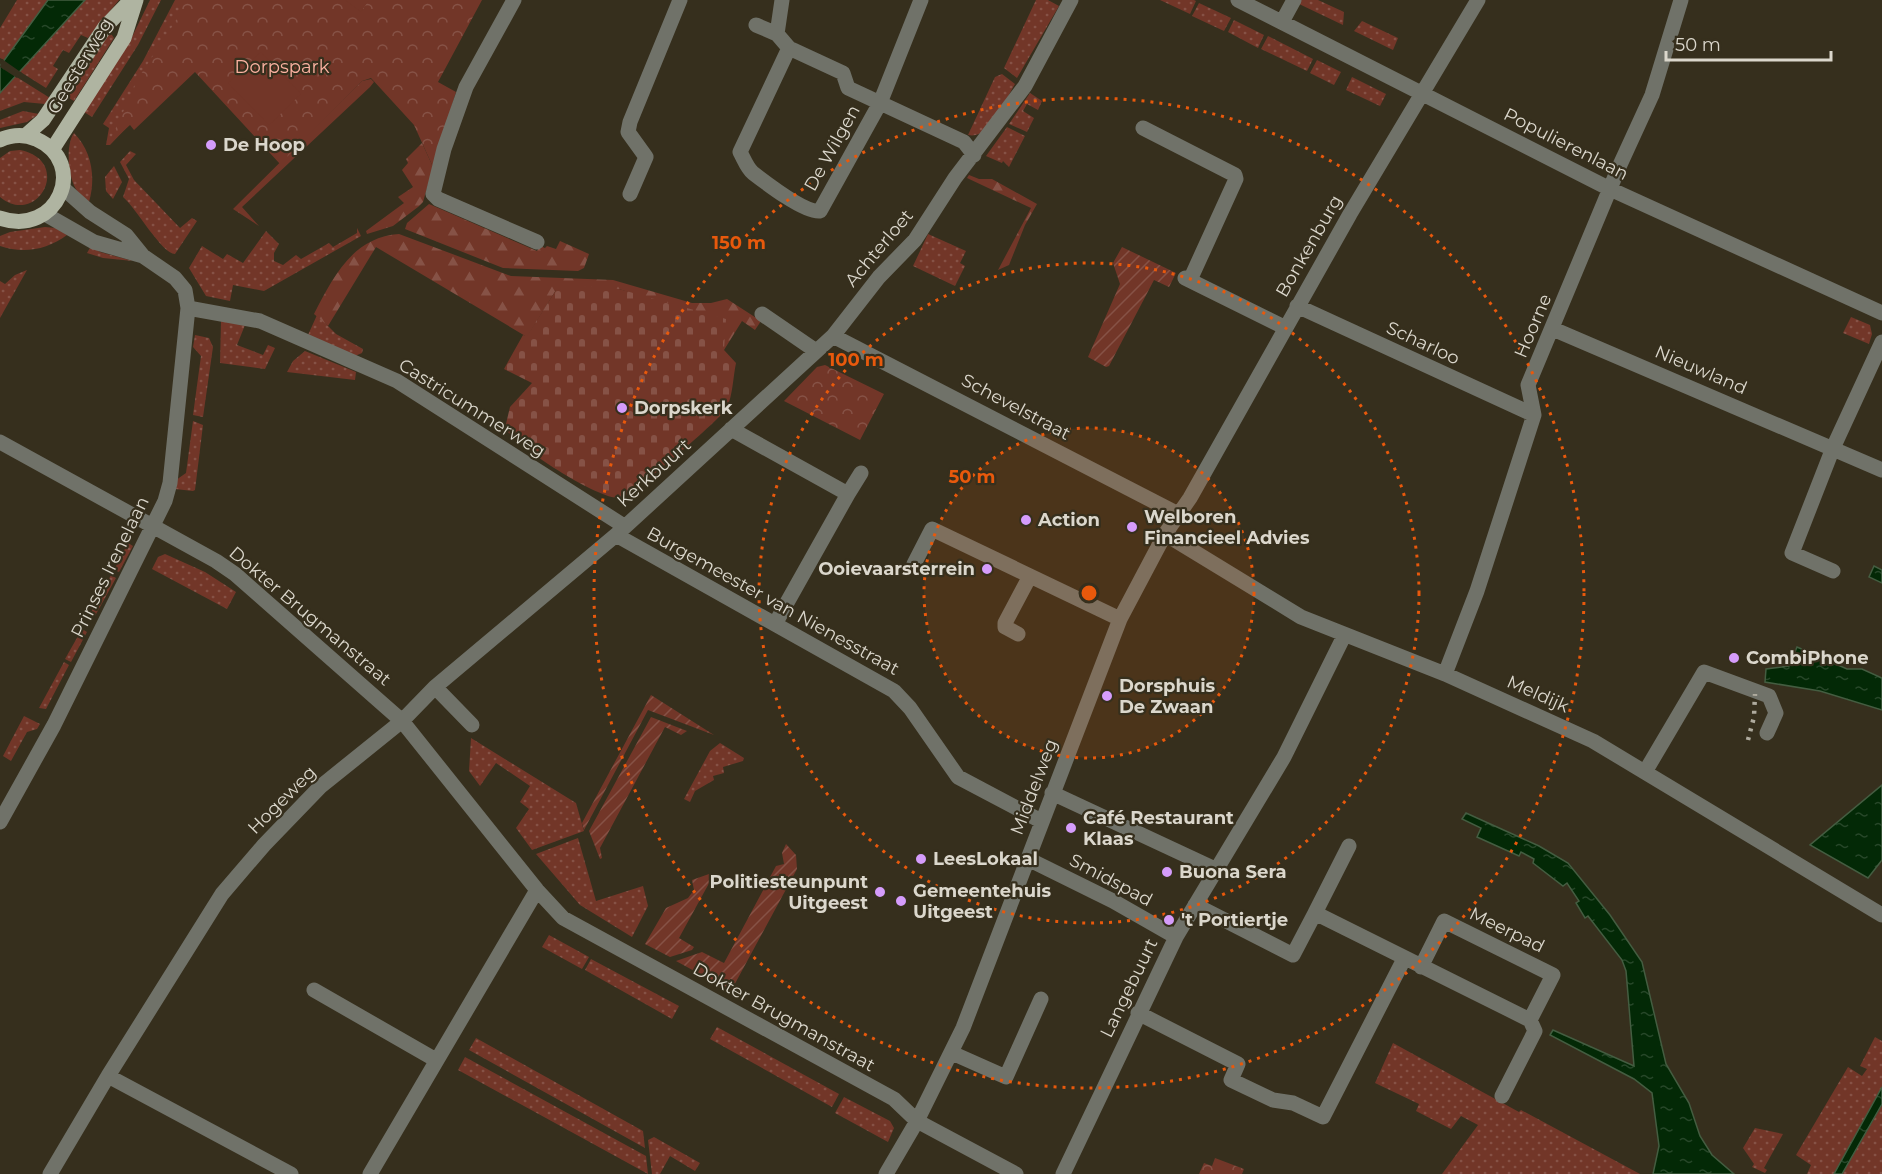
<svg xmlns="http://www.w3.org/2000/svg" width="1882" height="1174" font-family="Montserrat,sans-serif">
  <defs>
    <pattern id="grass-dots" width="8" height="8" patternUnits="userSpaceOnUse" patternTransform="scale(1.5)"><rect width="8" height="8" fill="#723628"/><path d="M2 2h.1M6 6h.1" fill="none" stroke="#865246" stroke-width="1.8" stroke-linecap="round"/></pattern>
    <pattern id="forest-firs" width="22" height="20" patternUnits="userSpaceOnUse" patternTransform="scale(1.5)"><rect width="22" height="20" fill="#723628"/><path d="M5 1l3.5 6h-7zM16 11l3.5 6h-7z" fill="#865246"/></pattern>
    <pattern id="cemetery-stones" width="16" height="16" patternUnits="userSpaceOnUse" patternTransform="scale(1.5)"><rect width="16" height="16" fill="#723628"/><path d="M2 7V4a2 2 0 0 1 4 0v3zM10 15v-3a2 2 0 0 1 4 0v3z" fill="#865246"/></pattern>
    <pattern id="park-crowns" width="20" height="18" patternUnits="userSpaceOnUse" patternTransform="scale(1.5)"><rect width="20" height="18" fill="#723628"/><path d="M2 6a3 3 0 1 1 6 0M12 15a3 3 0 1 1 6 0" fill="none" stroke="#865246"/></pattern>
    <pattern id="garden-furrows" width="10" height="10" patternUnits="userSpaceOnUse" patternTransform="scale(1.5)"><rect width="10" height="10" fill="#723628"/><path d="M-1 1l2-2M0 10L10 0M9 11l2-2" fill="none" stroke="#865246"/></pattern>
    <pattern id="water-ripples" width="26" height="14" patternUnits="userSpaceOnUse" patternTransform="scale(1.5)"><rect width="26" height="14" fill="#032906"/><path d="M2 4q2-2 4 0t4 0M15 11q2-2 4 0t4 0" fill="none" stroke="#274729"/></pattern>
  </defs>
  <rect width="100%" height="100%" fill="#362f1d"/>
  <path fill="url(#grass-dots)" d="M17 0H48L4 60 0 58V28Z
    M85 0H119L88 38 81 35 69 53 63 50 53 66 58 69 46 88 19 71Z
    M150 0H161L138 45 92 117 84 112 130 41Z
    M175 0H213L133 121 110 145H106L109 128 103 124 143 61Z
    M1036 0H1048L1059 6 1017 78 1004 68Z
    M1160 0H1194L1196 1 1190 14Z
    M1301 0H1318L1344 12 1343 25 1297 3Z
    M1199 3 1231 18 1224 31 1192 16Z
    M1234 20 1264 35 1258 48 1228 32Z
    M1362 21 1398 38 1393 50 1354 31Z
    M110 32 114 38 74 101 67 97Z
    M1268 36 1313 59 1307 71 1261 49Z
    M1317 60 1341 72 1334 85 1310 73Z
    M1002 74 1015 84C1005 100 991 140 968 135L995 77Z
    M15 76 50 98 45 104 24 102 0 111V93Z
    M1352 77 1386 94 1380 106 1346 90Z
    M1030 93 1042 101 1038 110 1027 104 1023 111 1034 118 1027 132 1009 124Z
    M23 111 39 114 27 122 0 128V120Z
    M1007 127 1025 136 1009 167 1003 161 1002 163 986 156Z
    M74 133C92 151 96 178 89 202 86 199 81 196 78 192 68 180 65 145 74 133Z
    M20 150C74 161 37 228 0 197V158L10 151Z
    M130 151 136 154 126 165 134 180 180 228 192 218 197 221 175 254C162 254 136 208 123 197L129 179 120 162Z
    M114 166 122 182 113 199 106 191 105 177Z
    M45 227 56 228 67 235C47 250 23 254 0 246V236L10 232Z
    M357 228 361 236 264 291 233 285 230 301 206 296 189 268 202 246 223 259 227 254 243 263 266 231 279 244 274 253V261L283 265 296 255 301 259 329 243 333 247 357 233Z
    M928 234 966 251 960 263 965 266 955 286 913 266Z
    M91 246 100 252 133 261 103 258 87 253Z
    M27 270 0 318V281L5 284 15 275Z
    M317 315 336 334 363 349 362 353 355 356 308 335Z
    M1851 317 1870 325 1872 334 1869 344 1843 333Z
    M221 321 245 325 237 345 263 355 268 345 275 348 265 369 220 363Z
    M195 335 209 338 213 347 203 417 193 415 201 356 193 347Z
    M305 351 356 372 355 380 287 372 293 361Z
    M193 421 203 425 195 490 193 491 175 489 176 480 186 473Z
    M128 543 133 546 119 572 114 570Z
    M165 554 205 572 236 592 227 609 152 569 158 557Z
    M111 575 116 578 95 616 90 614Z
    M82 629 87 632 71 662 65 659Z
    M64 662 69 665 46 709 39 708Z
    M24 716 40 724 37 729 27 732 11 761 3 756Z
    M471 738 576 803 584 831 532 850 516 828 529 809 520 802 530 786 496 763 480 786 469 771Z
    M720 743 744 758 743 761 723 767 724 773 713 776 714 780 695 791 690 802 684 799 710 751Z
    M578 838 596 901 643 886 648 906 632 937 580 905 536 854Z
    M549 935 589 957 582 969 542 947Z
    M591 959 679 1006 672 1019 585 970Z
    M717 1027 839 1094 832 1107 710 1039Z
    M1875 1037 1882 1041V1087L1834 1174H1807L1811 1165 1796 1155 1848 1067 1862 1076 1867 1069 1860 1066Z
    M476 1038 643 1131 645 1148 469 1050Z
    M1393 1043 1519 1112 1521 1110 1640 1174H1442L1478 1125 1461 1116 1451 1129 1416 1111 1419 1104 1375 1083Z
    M465 1057 646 1156 648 1174 458 1070Z
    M844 1097 890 1121 894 1128 888 1142 835 1113Z
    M1882 1105V1174H1842Z
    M1755 1128 1783 1134 1764 1168 1767 1170 1765 1173 1752 1167 1754 1164 1743 1148Z
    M654 1137 700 1163 695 1171 670 1156 660 1174H652L648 1140Z"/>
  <path fill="url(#forest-firs)" d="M371 79 374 82 370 87 242 207 259 226 233 209 362 81Z
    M422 143 433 167 423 202 418 207 393 226 367 234 366 231 404 203 398 197 413 187 402 170 408 163 406 159Z
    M969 175 979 179H992L1037 204 1025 225 1009 265 998 270 1031 208 967 178Z
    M429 204 537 251 540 246 545 248 547 246 556 249 560 241 589 254 584 268 578 271 503 268 405 229 407 223Z
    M399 234 511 276 613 280 692 303H711L727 299 761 321 755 330 742 321 724 350 658 302 619 289 556 290 527 337 376 247 328 326 314 314C333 277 353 237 399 234Z"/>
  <path fill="url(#cemetery-stones)" d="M580 286 619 289 726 319 724 350 736 363C733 377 733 394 727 408 724 416 629 498 620 498 597 499 517 447 505 428L510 407 532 383 504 369 523 335 527 336 556 290Z"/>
  <path fill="url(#park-crowns)" d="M180 0H482L438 82 456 92 433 167 414 125 371 78 362 81 280 164 195 72 134 130 130 125 108 145 139 77 181 13 178 3Z
    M825 365 884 394 860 440 784 401 817 367Z
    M1215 1158 1244 1169 1242 1174H1199L1204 1163 1212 1166Z"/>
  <path fill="url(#garden-furrows)" d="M1122 247 1176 273 1169 287 1154 280 1109 366 1106 367 1088 357 1120 284 1113 263Z
    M651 695 714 735 648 710 584 830 582 823Z
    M651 717 687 731 681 735 665 727 600 848 602 858 600 859 589 831Z
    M786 844 796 855 797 869 731 991 676 961 702 952 724 963 776 866 784 864 782 853Z
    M709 874 713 876 679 938 694 947 692 950 670 957 645 944 666 908 688 898 694 890 692 880Z"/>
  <path fill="#723628" d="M345 0H369L361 12Z
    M261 52 301 94 269 125 228 83Z"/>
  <path fill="url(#water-ripples)" stroke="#445d41" stroke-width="1.5" d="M48 0H85L0 93V66Z
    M1874 566 1882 570V583L1869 577Z
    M1797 647 1847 669H1862L1882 678V710L1820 691 1765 682 1766 669 1789 666Z
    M1882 785V860L1868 878 1810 845Z
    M1466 813 1539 846 1568 863 1610 915 1642 962 1666 1064 1689 1103 1700 1136 1712 1155 1734 1174H1653L1659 1146 1652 1093 1634 1079 1550 1035 1553 1030 1634 1066 1626 971 1622 960 1588 916 1585 918 1576 903 1579 901 1567 883 1563 886 1533 863 1534 859 1521 852 1519 856 1477 837 1481 828 1462 819Z
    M1882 1087V1104L1842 1174H1834Z"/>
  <path fill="#362f1d" d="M2 59 22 73 17 78 0 67Z"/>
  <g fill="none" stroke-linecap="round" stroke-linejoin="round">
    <path stroke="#707269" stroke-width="15" d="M514 0 466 87 444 149 433 194 438 199 537 242
      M1238 0 1610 189 1882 313
      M1282 22 1294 0
      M756 25 777 34 789 48 843 73 848 88 964 142 974 155
      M777 34 782 0
      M789 48 740 152C744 159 747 168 753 173 766 183 805 213 820 211L880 103 921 0
      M1143 128 1235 175 1236 179 1190 280
      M63 188 90 212 126 235 143 256 175 278 185 290 188 308 260 321 397 381 624 526
      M630 194 646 157 628 132 630 122 680 0
      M45 214 94 242 143 256
      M1185 278 1286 328
      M1297 306 1534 415
      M762 314 816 351
      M1553 329 1882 470
      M833 336 1180 515
      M731 429 848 494 775 624
      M0 442 216 561 235 574 402 721 537 890 563 918 894 1099 917 1121 1016 1174
      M848 494 861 473
      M1165 534 1301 617 1445 674 1593 741 1882 915
      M616 535 894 691 910 708 958 777 1041 821
      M914 564 932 529 1120 619
      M1833 571 1792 553 1833 448 1882 342
      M1018 634 1005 627V623L1030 576
      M1445 674 1477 591 1534 415 1528 385 1619 167 1652 95 1681 0
      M435 687 472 725
      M1645 772 1704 672 1769 696 1776 713 1767 733
      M1052 793 1215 869
      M0 822 54 725 165 501 170 483 188 308
      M1028 859 1113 901 1176 937
      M1195 905 1293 955 1315 913 1530 1020 1535 1031 1502 1096
      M1315 913 1349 846
      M1421 967 1444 921 1553 975 1530 1020
      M314 990 436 1060
      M1138 1013 1238 1064 1231 1080 1273 1100 1293 1103 1323 1117 1404 959
      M952 1053 1006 1077 1041 999
      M108 1076 291 1174
      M50 1174 108 1076 222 894 264 845 320 787 402 721 435 687 616 535 833 336 879 277 915 240 955 178 1025 86 1071 0
      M370 1174 537 890
      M886 1174 917 1121 963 1028 1120 619 1165 534 1190 498 1350 214 1478 0
      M1063 1174 1176 937 1284 757 1344 636"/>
    <path stroke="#afb4a1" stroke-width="15" d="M25 136 43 120 105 27 131 0
      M0 140C11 135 24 134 36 139 90 163 57 238 0 218
      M52 150 124 38 136 0"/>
    <path stroke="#afab9e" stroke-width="4.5" stroke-dasharray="3 6" stroke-linecap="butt" d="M1748 740 1754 717 1755 694"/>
  </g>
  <circle cx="1089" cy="593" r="165" fill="#e8590c" fill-opacity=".12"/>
  <g fill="none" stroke="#e8590c" stroke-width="3" stroke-dasharray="3 6">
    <circle cx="1089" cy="593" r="165"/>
    <circle cx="1089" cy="593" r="330"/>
    <circle cx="1089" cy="593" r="495"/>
  </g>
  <g fill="#d59cfb" stroke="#362f1d" stroke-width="2">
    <circle cx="211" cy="145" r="6"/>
    <circle cx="622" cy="408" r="6"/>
    <circle cx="1026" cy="520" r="6"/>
    <circle cx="1132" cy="527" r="6"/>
    <circle cx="987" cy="569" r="6"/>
    <circle cx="1734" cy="658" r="6"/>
    <circle cx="1107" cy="696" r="6"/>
    <circle cx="1071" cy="828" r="6"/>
    <circle cx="921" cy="859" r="6"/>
    <circle cx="1167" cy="872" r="6"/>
    <circle cx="880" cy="892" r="6"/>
    <circle cx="901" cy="901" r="6"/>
    <circle cx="1169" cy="920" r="6"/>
  </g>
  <g text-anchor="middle" stroke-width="4.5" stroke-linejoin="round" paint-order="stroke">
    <g font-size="18" fill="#dbd7cc" stroke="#362f1d">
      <text transform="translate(80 66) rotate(-59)" y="6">Geesterweg</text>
      <text transform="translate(1566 144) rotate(27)" y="6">Populierenlaan</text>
      <text transform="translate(832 148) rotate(-61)" y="6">De Wilgen</text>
      <text transform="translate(1309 246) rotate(-60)" y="6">Bonkenburg</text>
      <text transform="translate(879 248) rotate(-50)" y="6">Achterloet</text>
      <text transform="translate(1533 326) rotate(-67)" y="6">Hoorne</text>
      <text transform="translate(1423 343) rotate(25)" y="6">Scharloo</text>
      <text transform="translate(1701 370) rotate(23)" y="6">Nieuwland</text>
      <text transform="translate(1016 407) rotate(28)" y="6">Schevelstraat</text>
      <text transform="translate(472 408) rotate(32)" y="6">Castricummerweg</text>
      <text transform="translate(654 473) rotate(-42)" y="6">Kerkbuurt</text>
      <text transform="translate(110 567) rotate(-64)" y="6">Prinses Irenelaan</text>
      <text transform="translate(773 601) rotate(29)" y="6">Burgemeester van Nienesstraat</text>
      <text transform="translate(310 616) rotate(40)" y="6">Dokter Brugmanstraat</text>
      <text transform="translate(1538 694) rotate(24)" y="6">Meldijk</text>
      <text transform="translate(1034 787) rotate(-69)" y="6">Middelweg</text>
      <text transform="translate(282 800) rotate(-45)" y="6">Hogeweg</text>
      <text transform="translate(1111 880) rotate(28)" y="6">Smidspad</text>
      <text transform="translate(1507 930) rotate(26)" y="6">Meerpad</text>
      <text transform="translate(1129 988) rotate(-64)" y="6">Langebuurt</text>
      <text transform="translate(784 1017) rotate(29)" y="6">Dokter Brugmanstraat</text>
    </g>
    <g font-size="18" fill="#fcb2a1" stroke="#362f1d">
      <text x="282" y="73">Dorpspark</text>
    </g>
    <g font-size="18" font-weight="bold" fill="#dbd7cc" stroke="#362f1d" text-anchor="start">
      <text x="223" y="151">De Hoop</text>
      <text x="634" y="414">Dorpskerk</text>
      <text x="1144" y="523">Welboren<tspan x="1144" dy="21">Financieel Advies</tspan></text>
      <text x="1038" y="526">Action</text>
      <text x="975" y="575" text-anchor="end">Ooievaarsterrein</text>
      <text x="1746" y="664">CombiPhone</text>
      <text x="1119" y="692">Dorsphuis<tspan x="1119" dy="21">De Zwaan</tspan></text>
      <text x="1083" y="824">Café Restaurant<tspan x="1083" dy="21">Klaas</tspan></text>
      <text x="933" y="865">LeesLokaal</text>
      <text x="1179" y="878">Buona Sera</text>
      <text x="868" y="888" text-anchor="end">Politiesteunpunt<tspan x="868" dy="21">Uitgeest</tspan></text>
      <text x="913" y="897">Gemeentehuis<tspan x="913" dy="21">Uitgeest</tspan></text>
      <text x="1181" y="926">'t Portiertje</text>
    </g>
  </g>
  <circle cx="1089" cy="593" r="9" fill="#e8590c" stroke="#362f1d" stroke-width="3"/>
  <g font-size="18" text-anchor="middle" font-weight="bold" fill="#e8590c" stroke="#362f1d" stroke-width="4.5" stroke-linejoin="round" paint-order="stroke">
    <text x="739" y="249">150 m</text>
    <text x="856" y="366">100 m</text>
    <text x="972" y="483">50 m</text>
  </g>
  <path d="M1666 51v9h165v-9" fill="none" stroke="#dbd7cc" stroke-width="3"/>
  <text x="1675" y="51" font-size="18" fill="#dbd7cc" stroke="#362f1d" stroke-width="4.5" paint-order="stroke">50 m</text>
</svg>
